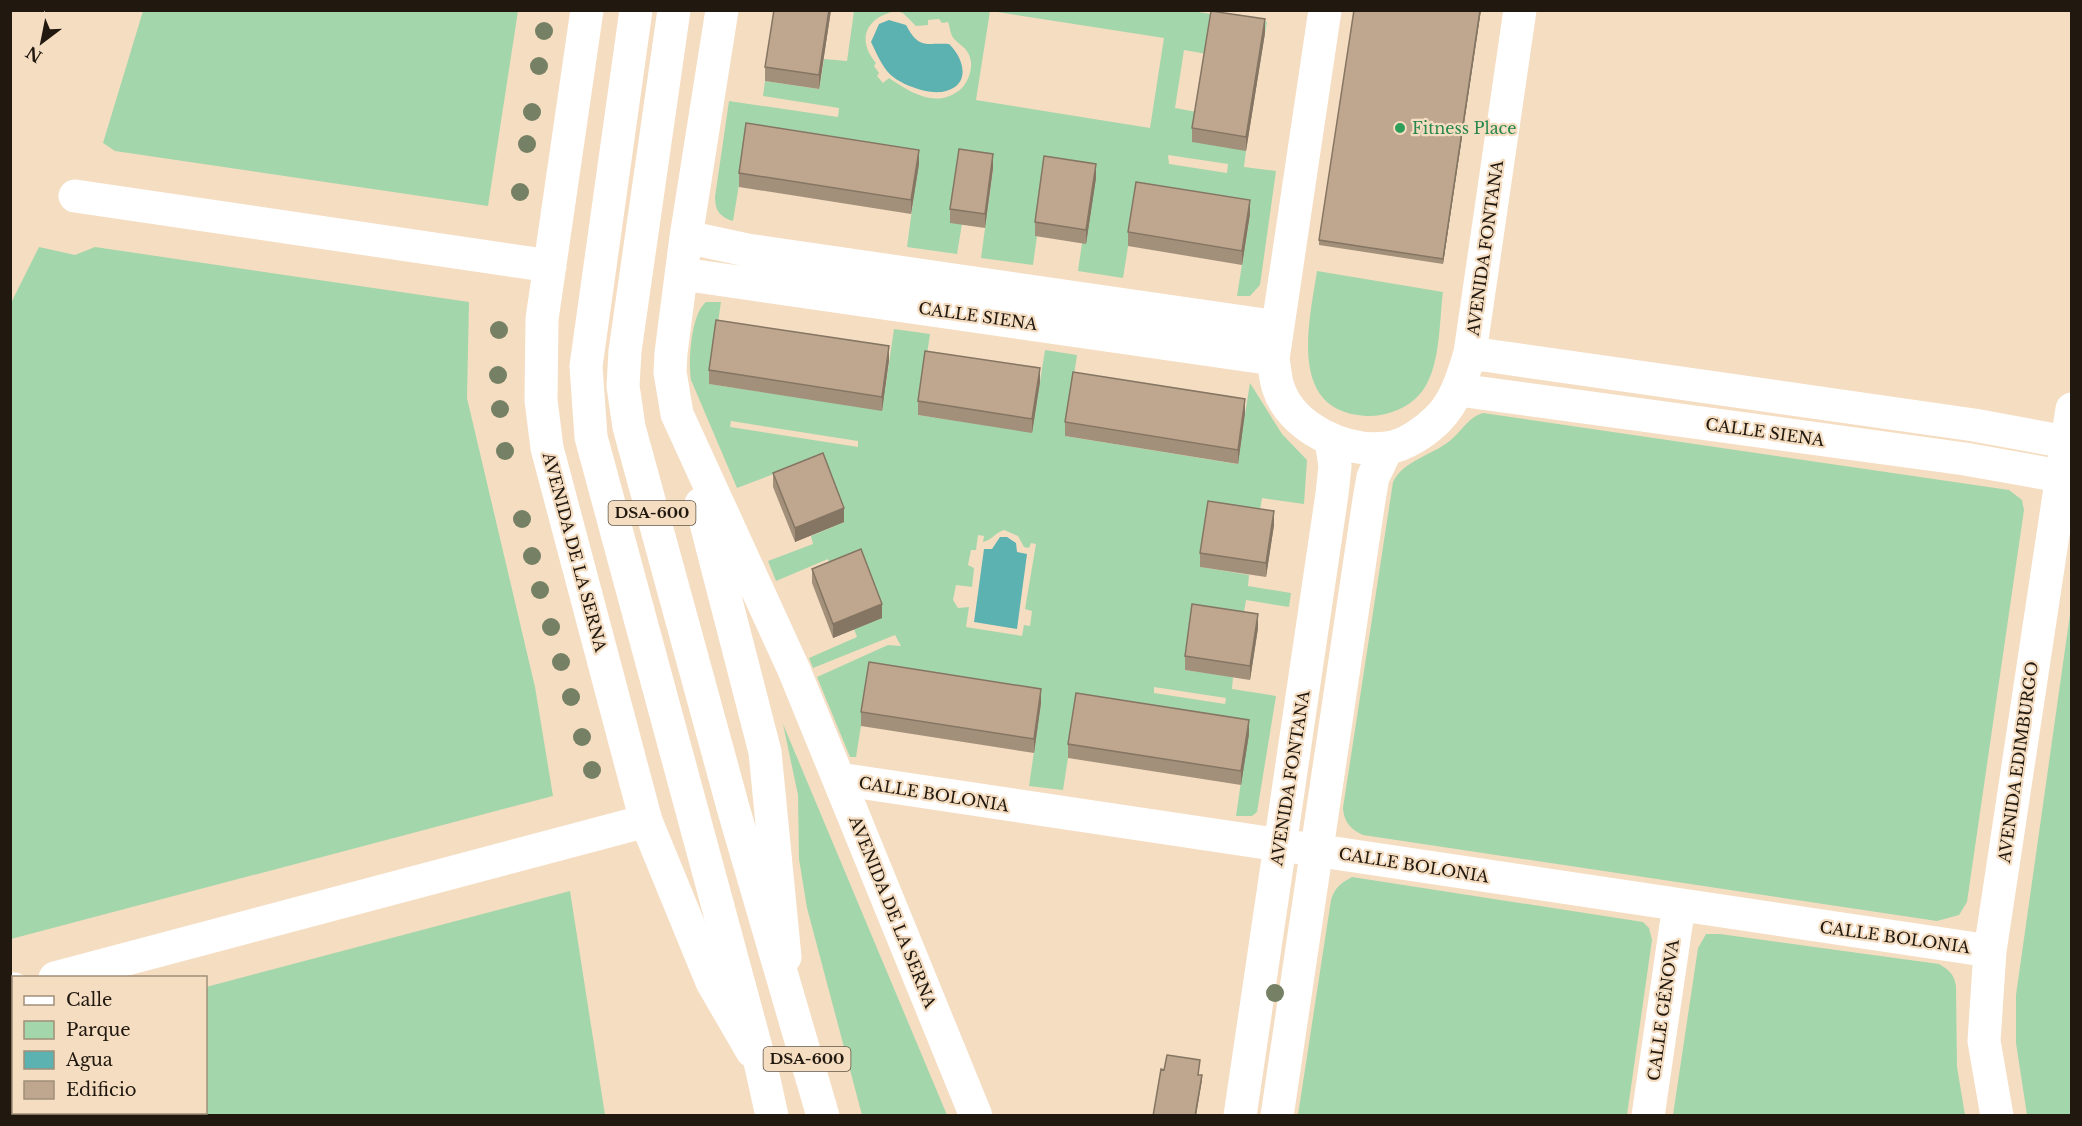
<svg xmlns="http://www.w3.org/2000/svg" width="2082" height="1126" font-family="'Libre Baskerville',serif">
  <rect width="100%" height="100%" fill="#f5ddc2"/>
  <path fill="#a4d6ac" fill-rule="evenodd" d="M143 11H518L488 206 115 151 103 143Z
    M854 11H990L976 100 1150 128 1164 38 991 11H1191L1267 22 1265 33 1207 54 1184 50 1175 108 1197 112 1246 151 1244 167 1276 171 1260 285 1250 296H1237L1250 214 1136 197 1123 278 1078 271 1082 243H1086L1035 235 1037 236 1033 265 981 258 993 169 962 224 957 254 907 247 918 164 747 137 733 221C720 217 715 211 715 197L729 101 838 117 839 108 763 96 765 81 819 89 824 59 847 61ZM896 11 903 13 916 26 928 25V20L939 19 942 23 948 22C950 27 950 32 952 36 957 45 969 46 971 62 972 70 968 82 962 88 938 110 911 93 889 78L883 83 877 76 879 73 874 66 876 63C856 40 866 17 896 11ZM1168 155 1228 164 1227 173 1169 164Z
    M39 247 75 255 95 247 469 302 467 398 535 687 553 796 11 939 10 305Z
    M1317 271 1443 292C1439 322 1441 370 1420 394 1407 409 1385 417 1366 416 1287 412 1309 323 1317 271Z
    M706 302H721L709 384 882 410 894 329 930 334 918 415 1032 432 1045 350 1077 355 1065 436 1237 464 1250 383 1282 434 1307 460 1304 504 1262 498 1258 523 1201 567 1249 575 1248 586 1291 593 1289 607 1246 600 1242 625 1185 670 1233 677 1232 689 1276 696 1257 812 1252 816H1236L1248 734 1076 707 1063 790 1029 786 1041 703 869 676 856 757H850L817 677 888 645 901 646 895 635 813 668 809 658 857 637 828 559 776 581 768 561 813 544 811 536 844 522 792 467 737 488 691 380C688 362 691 314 706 302ZM731 421 858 441V447L730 427ZM1004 530 1018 536 1024 547 1029 548 1031 543 1036 544 1025 609 1032 611 1030 626 1024 625 1022 636 966 627 969 607 958 608 953 600 956 585 972 587 974 568 968 565 971 550H976L978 535 984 536 983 542C992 540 995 533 1004 530ZM1154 687 1226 698 1225 704 1154 693Z
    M1483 413 2009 490 2022 500 2024 510 1967 902 1959 915 1937 921 1363 835C1350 829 1344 822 1343 808L1393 482C1404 459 1436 455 1454 437 1464 428 1469 417 1483 413Z
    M2071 607V1115H2027L2016 1043V995Z
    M783 724 947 1115H862L807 908 799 859 798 795Z
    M1352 877 1643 922 1649 928 1652 940 1627 1115H1298L1331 900C1335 887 1341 883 1352 877Z
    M570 891 605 1115H11V1039L13 1038 14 1112H206V987Z
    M1706 934H1720L1939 964C1949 970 1954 974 1956 986L1957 1067 1965 1115H1673L1698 948Z"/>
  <path fill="#5cb1b1" d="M889 20 906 25C919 49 924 43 949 44 963 57 972 84 946 91 930 96 897 84 887 71 880 62 876 52 871 42L879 24Z
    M1000 537H1007L1016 543 1017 552 1027 554 1017 629 974 622 984 549H992Z"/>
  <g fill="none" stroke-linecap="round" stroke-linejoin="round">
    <path stroke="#fff" stroke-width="33" d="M587 10 542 319 541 400 547 448 646 821 712 982 752 1051
      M722 10 686 237 671 353 670 372 677 414 794 670 976 1116
      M1325 10 1273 359C1275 368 1275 378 1278 387 1291 428 1345 453 1387 448 1405 446 1426 431 1438 419 1456 401 1463 376 1470 353L1520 10
      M75 196 550 266
      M686 237 747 250 1277 327
      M682 274 1273 359
      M1470 353 1974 425 2072 443
      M1459 390 1965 459 2072 478
      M701 504 765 752 785 957
      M839 779 1990 951
      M55 978 646 821
      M10 989H14
      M1240 1116 1332 494 1335 466 1331 441
      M1277 1116 1369 500 1373 477 1387 448
      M1648 1116 1679 905
      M1997 1116 1984 1041 1990 951 2072 409"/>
    <path stroke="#fff" stroke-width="33" d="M636 10 586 366 591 437 761 1066 772 1116
      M674 10 625 351 623 386 629 427 734 811 823 1116"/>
  </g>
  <g fill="#758064">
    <circle cx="544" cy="31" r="9"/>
    <circle cx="539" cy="66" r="9"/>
    <circle cx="532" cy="112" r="9"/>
    <circle cx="527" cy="144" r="9"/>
    <circle cx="520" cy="192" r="9"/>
    <circle cx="499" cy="330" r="9"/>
    <circle cx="498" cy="375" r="9"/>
    <circle cx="500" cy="409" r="9"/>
    <circle cx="505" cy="451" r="9"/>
    <circle cx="522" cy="519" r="9"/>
    <circle cx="532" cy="556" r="9"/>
    <circle cx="540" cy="590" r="9"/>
    <circle cx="551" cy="627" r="9"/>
    <circle cx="561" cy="662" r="9"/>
    <circle cx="571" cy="697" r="9"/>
    <circle cx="582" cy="737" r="9"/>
    <circle cx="592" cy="770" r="9"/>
    <circle cx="1275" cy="993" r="9"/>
  </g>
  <path fill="#a3907a" d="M774 10H831L819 89 765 81V67Z
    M1481 10 1443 264 1319 245V240Z
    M1265 33 1246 151 1192 142V128Z
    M919 164 911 214 739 187V173Z
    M993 168 985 228 950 223V209Z
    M1096 178 1086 244 1035 236V222Z
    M1250 214 1242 265 1128 246V232Z
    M889 360 882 411 709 384V370Z
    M1040 382 1032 433 918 415V401Z
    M1245 413 1238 464 1065 436V422Z
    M773 473 844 522 795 542 773 487Z
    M1274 525 1266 577 1200 567V553Z
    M812 569 882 618 833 638 812 583Z
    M1258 628 1250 680 1185 670V656Z
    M1041 703 1034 753 861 726V712Z
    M1249 734 1241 785 1068 758V744Z"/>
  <path fill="#857563" d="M829 10H831L819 89V75Z
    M1480 10H1481L1443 264V259Z
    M1265 19V33L1246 151V137Z
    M919 150V164L911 214V200Z
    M993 154V168L985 228V214Z
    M1096 164V178L1086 244V230Z
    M1250 200V214L1242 265V251Z
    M889 346V360L882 411V397Z
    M1040 368V382L1032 433V419Z
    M1245 399V413L1238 464V450Z
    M844 508V522L795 542V528Z
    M1274 511V525L1266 577V563Z
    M882 604V618L833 638V624Z
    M1258 614V628L1250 680V666Z
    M1041 689V703L1034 753V739Z
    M1249 720V734L1241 785V771Z
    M1202 1075V1080L1196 1116H1195Z"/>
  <path fill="#bea78e" stroke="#857563" stroke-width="1.5" d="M774 10H829L819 75 765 67Z
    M1354 10H1480L1443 259 1319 240Z
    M1211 11 1265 19 1246 137 1192 128Z
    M746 123 919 150 911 200 739 173Z
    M959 149 993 154 985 214 950 209Z
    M1044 156 1096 164 1086 230 1035 222Z
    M1136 182 1250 200 1242 251 1128 232Z
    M716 320 889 346 882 397 709 370Z
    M925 351 1040 368 1032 419 918 401Z
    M1073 372 1245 399 1238 450 1065 422Z
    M823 453 844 508 795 528 773 473Z
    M1208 501 1274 511 1266 563 1200 553Z
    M861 549 882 604 833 624 812 569Z
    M1192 604 1258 614 1250 666 1185 656Z
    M869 662 1041 689 1034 739 861 712Z
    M1076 693 1249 720 1241 771 1068 744Z
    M1167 1055 1200 1060 1198 1075H1202L1195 1116H1153L1161 1069 1164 1070Z"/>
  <circle fill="#2e9e5b" stroke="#f5ddc2" stroke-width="2" cx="1400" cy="128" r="6"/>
  <g text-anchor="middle" stroke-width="4.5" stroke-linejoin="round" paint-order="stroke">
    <g fill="#f5ddc2" stroke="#615445" stroke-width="1.5">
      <rect x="608.5" y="501" width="87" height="24" rx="4.5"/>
      <rect x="763.5" y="1047" width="87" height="24" rx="4.5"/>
    </g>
    <g font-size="15" font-weight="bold" fill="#21190f">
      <text x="652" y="518">DSA-600</text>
      <text x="807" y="1064">DSA-600</text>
    </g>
    <g font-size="16" fill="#27864d" stroke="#f5ddc2" text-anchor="start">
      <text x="1412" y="134">Fitness Place</text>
    </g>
    <g font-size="16" fill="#21190f" stroke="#f5ddc2">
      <text transform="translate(1485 248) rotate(-82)" y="6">AVENIDA FONTANA</text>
      <text transform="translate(978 316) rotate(8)" y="6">CALLE SIENA</text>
      <text transform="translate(1765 432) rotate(8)" y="6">CALLE SIENA</text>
      <text transform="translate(575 552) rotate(75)" y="6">AVENIDA DE LA SERNA</text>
      <text transform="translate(2018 762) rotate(-82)" y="6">AVENIDA EDIMBURGO</text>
      <text transform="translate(1290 778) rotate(-81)" y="6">AVENIDA FONTANA</text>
      <text transform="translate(934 794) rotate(9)" y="6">CALLE BOLONIA</text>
      <text transform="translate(1414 865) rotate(9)" y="6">CALLE BOLONIA</text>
      <text transform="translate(893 912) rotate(68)" y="6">AVENIDA DE LA SERNA</text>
      <text transform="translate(1895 937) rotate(8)" y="6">CALLE BOLONIA</text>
      <text transform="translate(1663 1010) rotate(-82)" y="6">CALLE GÉNOVA</text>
    </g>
  </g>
  <rect width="2082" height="1126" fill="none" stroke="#21190f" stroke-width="24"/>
  <rect x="12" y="976" width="195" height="138" fill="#f5ddc2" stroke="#a08f7a" stroke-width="1.5"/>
  <rect x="24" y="996" width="30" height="9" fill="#ffffff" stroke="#a08f7a" stroke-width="1.5"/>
  <text x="66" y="1006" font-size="18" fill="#21190f">Calle</text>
  <rect x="24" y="1021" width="30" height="18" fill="#a4d6ac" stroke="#a08f7a" stroke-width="1.5"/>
  <text x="66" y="1036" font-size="18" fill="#21190f">Parque</text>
  <rect x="24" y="1051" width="30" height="18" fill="#5cb1b1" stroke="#a08f7a" stroke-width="1.5"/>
  <text x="66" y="1066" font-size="18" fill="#21190f">Agua</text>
  <rect x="24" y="1081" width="30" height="18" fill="#bea78e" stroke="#a08f7a" stroke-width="1.5"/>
  <text x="66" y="1096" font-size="18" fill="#21190f">Edificio</text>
  <g transform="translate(42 42) rotate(212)" stroke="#f5ddc2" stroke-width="4.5" paint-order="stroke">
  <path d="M0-4.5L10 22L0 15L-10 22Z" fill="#21190f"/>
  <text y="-9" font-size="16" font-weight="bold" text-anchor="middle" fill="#21190f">N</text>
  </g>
</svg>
